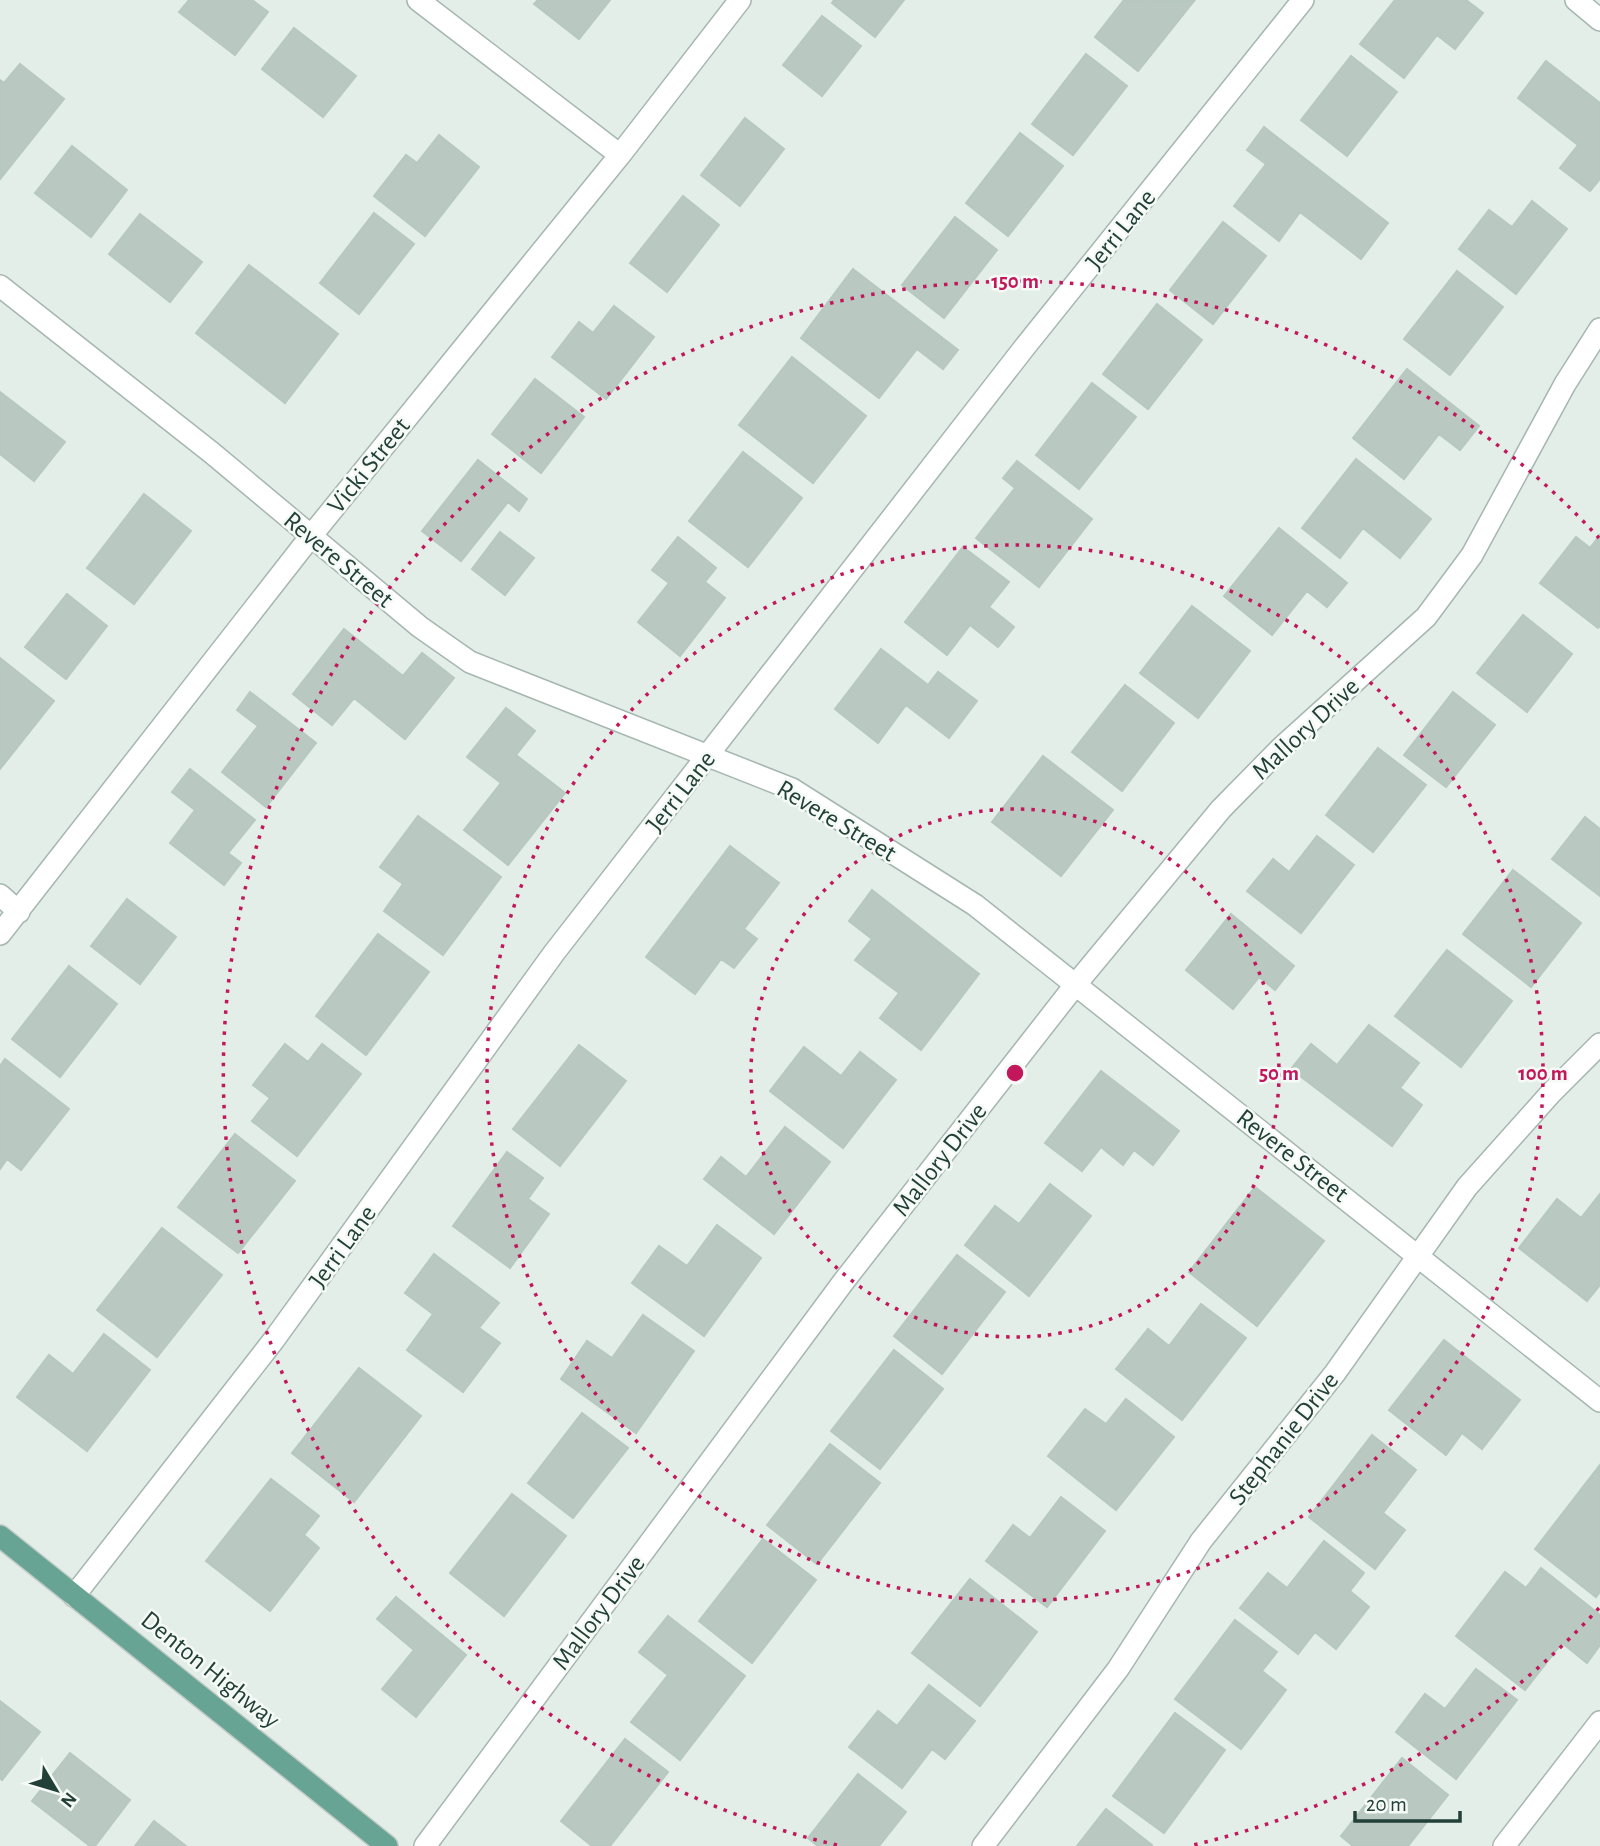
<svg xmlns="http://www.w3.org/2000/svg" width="1600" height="1846" font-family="'Alegreya Sans',sans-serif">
  <rect width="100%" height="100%" fill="#e4eee9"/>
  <path fill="#b9c9c2" stroke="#b6c8c0" stroke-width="2" d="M189 0H252L268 12 235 55 179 12Z
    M538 0H610L579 39 534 4Z
    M834 0H904L875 37 832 3Z
    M1124 0 1194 1 1138 71 1095 37Z
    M1395 0H1466L1483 13 1455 49 1437 35 1404 78 1360 44Z
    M822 16 861 46 822 96 783 65Z
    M294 28 356 76 323 117 262 69Z
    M1086 54 1127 86 1073 155 1032 124Z
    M1351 56 1397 92 1347 156 1301 120Z
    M1546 61 1600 103V179L1590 191 1560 168 1578 145 1518 98Z
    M20 64 64 99 1 178 0 80 4 83Z
    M745 118 784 149 740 206 701 175Z
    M1264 127 1388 223 1361 259 1300 212 1279 241 1234 206 1266 164 1247 150Z
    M1020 133 1063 166 1008 236 966 203Z
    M439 135 479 167 425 236 374 196 406 155 417 163Z
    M72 146 127 190 91 237 35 193Z
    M683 196 719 225 667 292 630 263Z
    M1532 201 1567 229 1516 294 1459 249 1489 210 1512 227Z
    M374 213 414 244 359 314 320 283Z
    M140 214 202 262 170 302 109 254Z
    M955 217 997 250 944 318 902 285Z
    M1223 222 1266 256 1213 324 1170 290Z
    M249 265 338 334 285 403 196 333Z
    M853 269 958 350 943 369 917 349 879 398 801 338Z
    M1457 271 1503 307 1450 375 1404 339Z
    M1157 304 1202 340 1148 409 1103 374Z
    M614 306 654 337 606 399 552 357 579 322 593 333Z
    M792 357 866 416 813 483 739 425Z
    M1407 369 1479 426 1460 450 1439 434 1404 479 1353 438Z
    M535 379 584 417 541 473 492 434Z
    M1092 383 1136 417 1079 489 1036 455Z
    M0 392 65 442 34 481 0 454Z
    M743 452 802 498 748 567 689 521Z
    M1356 459 1431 519 1400 558 1363 528 1340 558 1302 528Z
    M478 460 527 499 519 511 508 502 461 561 422 531Z
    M1017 461 1092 519 1039 587 976 538 1015 488 1003 478Z
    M144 494 191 531 134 604 87 568Z
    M1279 528 1347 583 1327 607 1307 591 1272 635 1224 596Z
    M500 532 534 558 505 595 472 569Z
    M1600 535V626L1598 628 1540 583 1576 537 1590 548Z
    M678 537 716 568 705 582 725 598 680 656 638 622 669 583 652 570Z
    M963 547 1009 582 989 607 1014 627 998 647 970 625 947 655 905 622Z
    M67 594 107 626 66 679 25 647Z
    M1192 606 1250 651 1198 718 1140 673Z
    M1523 615 1572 654 1527 712 1477 673Z
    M344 629 403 676 422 653 454 678 405 739 354 698 332 725 293 694Z
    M881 649 928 685 938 672 977 701 949 738 906 705 878 743 835 709Z
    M0 658 54 701 0 769Z
    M1125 685 1174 723 1122 791 1072 752Z
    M250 692 316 743 266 807 222 772 258 726 237 710Z
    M1453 692 1495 725 1446 787 1404 755Z
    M506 708 535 731 516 755 565 793 508 865 464 830 501 783 467 757Z
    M1378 748 1426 785 1373 852 1326 815Z
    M1043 756 1113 810 1061 876 992 822Z
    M190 769 255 820 228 853 241 863 224 885 170 843 195 810 172 792Z
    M418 816 501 877 443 955 384 911 403 884 380 867Z
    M1585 817 1600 829V896L1552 859Z
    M1317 836 1354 865 1301 933 1247 891 1273 859 1289 872Z
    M730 846 779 883 744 929 757 939 734 968 721 959 695 994 646 957Z
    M1513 870 1581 923 1531 987 1463 934Z
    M872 890 979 974 921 1050 880 1018 899 993 855 960 872 939 849 921Z
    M127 899 176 937 140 984 91 946Z
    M1231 914 1294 966 1275 990 1259 977 1233 1009 1186 970Z
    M378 934 429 972 366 1055 316 1016Z
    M1447 950 1512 1001 1461 1067 1395 1016Z
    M69 966 117 1004 60 1077 12 1039Z
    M1369 1025 1419 1063 1400 1088 1422 1105 1392 1146 1291 1069 1311 1044 1337 1065Z
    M285 1044 308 1062 322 1044 361 1074 297 1156 252 1121 270 1098 253 1085Z
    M579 1045 626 1081 560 1166 513 1129Z
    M804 1047 841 1076 860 1052 896 1080 843 1148 770 1091Z
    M5 1059 69 1109 21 1170 7 1159 0 1169V1066Z
    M1101 1071 1179 1131 1153 1165 1134 1150 1123 1165 1101 1147 1082 1171 1045 1143Z
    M785 1127 830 1162 774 1234 704 1179 721 1157 746 1177Z
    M235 1134 295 1181 238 1253 178 1207Z
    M507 1152 543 1178 528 1199 549 1214 510 1268 453 1226Z
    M1050 1184 1091 1216 1029 1296 965 1245 995 1206 1019 1224Z
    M1255 1187 1324 1241 1257 1326 1189 1272Z
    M1599 1195 1600 1285 1587 1301 1519 1248 1557 1199 1581 1218Z
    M717 1225 761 1258 704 1336 632 1283 659 1246 687 1266Z
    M162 1228 222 1275 157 1357 97 1310Z
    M434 1254 499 1303 479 1328 500 1343 463 1392 407 1350 433 1314 405 1293Z
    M957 1255 1005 1292 942 1374 894 1336Z
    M1201 1304 1246 1338 1182 1420 1116 1369 1148 1329 1169 1346Z
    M643 1315 694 1351 636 1433 561 1379 587 1341 612 1358Z
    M104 1334 150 1370 87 1451 17 1397 49 1355 73 1374Z
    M1444 1340 1520 1400 1482 1449 1462 1433 1446 1455 1389 1410Z
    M894 1350 943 1389 880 1469 831 1431Z
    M359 1368 421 1416 354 1502 292 1453Z
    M1126 1399 1174 1437 1116 1510 1048 1456 1085 1409 1106 1424Z
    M582 1413 628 1448 573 1518 528 1483Z
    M1372 1435 1416 1470 1383 1513 1405 1530 1375 1569 1309 1517Z
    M830 1444 880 1483 817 1564 767 1525Z
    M1600 1465V1592L1596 1597 1535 1549Z
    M271 1479 319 1516 304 1535 319 1548 270 1611 206 1561Z
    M512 1494 566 1536 504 1616 450 1573Z
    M1061 1497 1105 1531 1047 1607 986 1561 1013 1525 1030 1538Z
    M763 1539 816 1580 752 1663 699 1621Z
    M1324 1541 1364 1573 1350 1591 1369 1607 1336 1649 1315 1632 1298 1654 1240 1608 1268 1573 1287 1588Z
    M1541 1568 1600 1615V1645L1587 1663 1562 1643 1525 1690 1456 1636 1505 1572 1526 1588Z
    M970 1579 1037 1632 980 1706 912 1653Z
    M396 1597 466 1655 416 1717 382 1689 414 1650 377 1619Z
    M668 1616 745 1676 680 1760 631 1722 668 1675 639 1652Z
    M1235 1620 1277 1652 1262 1671 1286 1690 1241 1749 1175 1699Z
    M1476 1669 1517 1700 1456 1779 1396 1732 1425 1694 1445 1709Z
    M929 1685 975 1721 945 1759 932 1749 902 1788 849 1747 878 1711 897 1726Z
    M0 1701 40 1732 2 1780 0 1778Z
    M1175 1713 1225 1750 1164 1833 1113 1796Z
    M625 1739 668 1772 610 1846H592L561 1821Z
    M70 1753 130 1800 95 1846H90L32 1801Z
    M1402 1758 1448 1795 1408 1846H1353L1341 1836Z
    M858 1774 906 1812 879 1846H818L808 1838Z
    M1106 1809 1152 1845 1151 1846H1077Z
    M154 1821 186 1846H135Z"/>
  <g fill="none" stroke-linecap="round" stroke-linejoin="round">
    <g stroke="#a6b6b0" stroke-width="24">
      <path id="minor" d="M418 0 620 155
        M1576 0 1600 20
        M0 286 212 453 420 627 470 662 792 789 975 905 1600 1401
        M0 895 19 912
        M0 934 311 536 620 155 740 0
        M74 1596 273 1341 554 953 1024 348 1303 0
        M425 1846 844 1281 1076 984 1221 809 1281 748 1426 617 1472 555 1565 384 1600 329
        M983 1846 1118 1669 1201 1541 1335 1373 1467 1187 1551 1093 1600 1044
        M1504 1846 1600 1722"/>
    </g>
    <g stroke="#c1cac7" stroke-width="24">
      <path id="major" d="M0 1536 387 1846"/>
    </g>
    <use href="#minor" stroke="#fff" stroke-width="21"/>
    <use href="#major" stroke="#67a494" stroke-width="21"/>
  </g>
  <g fill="none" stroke="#c2185b" stroke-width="3.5" stroke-dasharray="3.5 7">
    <circle cx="1015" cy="1073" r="264"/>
    <circle cx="1015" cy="1073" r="528"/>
    <path d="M1599 1608A792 792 0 0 1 1193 1845M837 1845A792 792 0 1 1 1599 538"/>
  </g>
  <g text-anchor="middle" stroke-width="5" stroke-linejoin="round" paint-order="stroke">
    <g font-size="26" fill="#224038" stroke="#f5faf7">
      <text transform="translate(1120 229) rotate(-51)" y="9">Jerri Lane</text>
      <text transform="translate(368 465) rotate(-51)" y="9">Vicki Street</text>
      <text transform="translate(339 559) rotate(40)" y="9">Revere Street</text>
      <text transform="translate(1305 728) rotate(-43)" y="9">Mallory Drive</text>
      <text transform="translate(680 791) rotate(-52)" y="9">Jerri Lane</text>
      <text transform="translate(837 820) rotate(31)" y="9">Revere Street</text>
      <text transform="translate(1293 1155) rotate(38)" y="9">Revere Street</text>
      <text transform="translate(939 1159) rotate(-52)" y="9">Mallory Drive</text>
      <text transform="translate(342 1246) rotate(-54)" y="9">Jerri Lane</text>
      <text transform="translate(1283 1438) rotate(-52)" y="9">Stephanie Drive</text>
      <text transform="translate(598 1612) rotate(-53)" y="9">Mallory Drive</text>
      <text transform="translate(211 1669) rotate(39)" y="9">Denton Highway</text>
    </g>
  </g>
  <circle cx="1015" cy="1073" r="10" fill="#c2185b" stroke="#f5faf7" stroke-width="3.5"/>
  <g font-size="21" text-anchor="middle" font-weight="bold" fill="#c2185b" stroke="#f5faf7" stroke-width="5" stroke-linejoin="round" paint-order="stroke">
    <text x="1015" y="288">150 m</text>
    <text x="1279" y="1080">50 m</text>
    <text x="1543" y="1080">100 m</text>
  </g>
  <g transform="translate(56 1790) rotate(128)" stroke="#f5faf7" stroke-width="5" paint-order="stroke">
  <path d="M0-5L12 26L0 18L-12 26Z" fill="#224038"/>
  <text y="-10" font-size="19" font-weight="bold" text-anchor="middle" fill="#224038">N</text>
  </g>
  <path d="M1355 1811v10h105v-10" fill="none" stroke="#224038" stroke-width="3.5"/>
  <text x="1366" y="1811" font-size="21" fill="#224038" stroke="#f5faf7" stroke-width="5" paint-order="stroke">20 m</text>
</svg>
